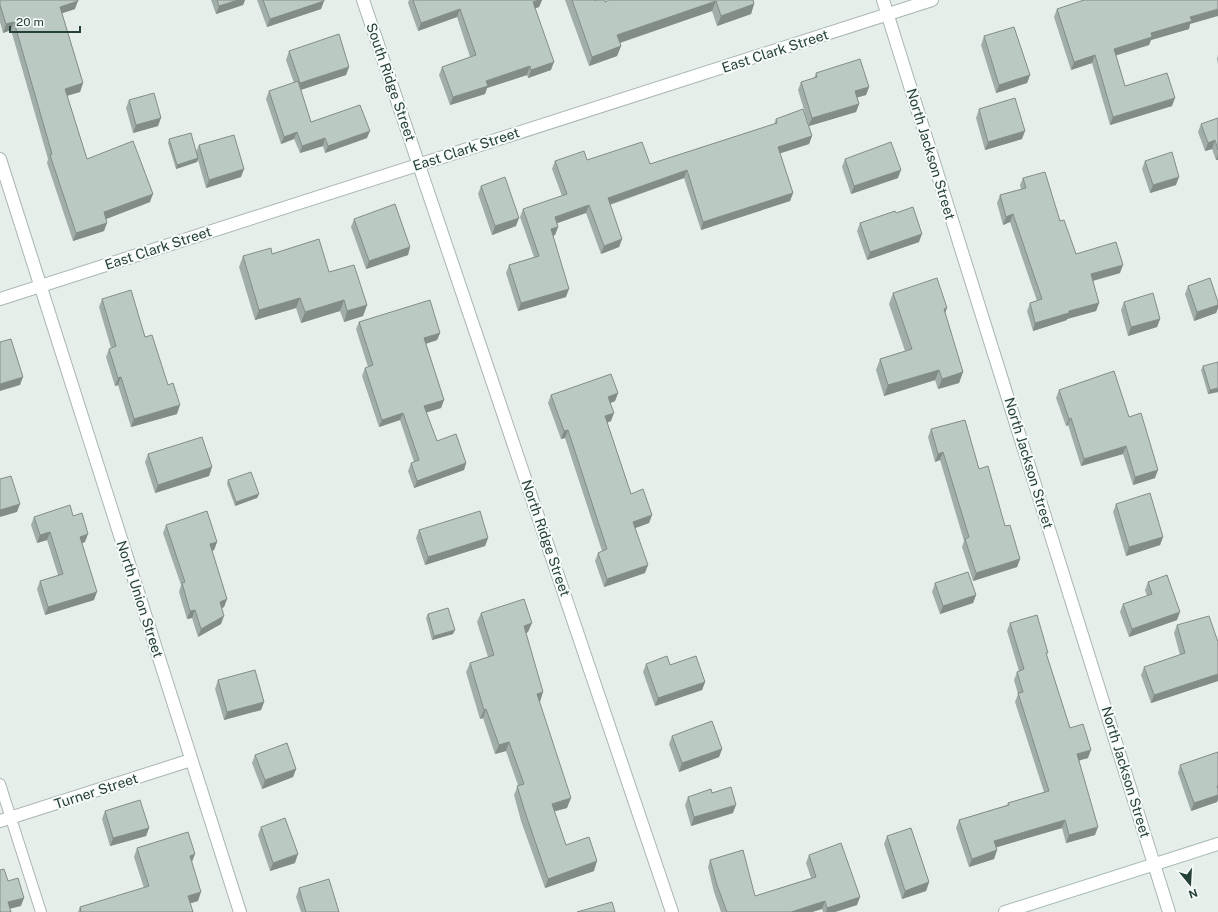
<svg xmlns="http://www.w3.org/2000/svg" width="1218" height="912" font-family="'Public Sans',sans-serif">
  <rect width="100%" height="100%" fill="#e6eeea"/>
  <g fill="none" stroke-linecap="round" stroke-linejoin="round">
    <g stroke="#a8b6b1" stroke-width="12">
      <path id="lane" d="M0 784 41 912"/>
    </g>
    <g stroke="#a8b6b1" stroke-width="14">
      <path id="street" d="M363 0 672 912
        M883 0 1169 912
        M0 159 240 912
        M0 299 932 0
        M0 821 191 760"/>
    </g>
    <g stroke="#a5bab2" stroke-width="14">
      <path id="secondary" d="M1005 912 1218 844"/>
    </g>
    <use href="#lane" stroke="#fff" stroke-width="10"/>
    <use href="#street" stroke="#fff" stroke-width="12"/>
    <use href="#secondary" stroke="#fff" stroke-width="12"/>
  </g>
  <path fill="#a1ada8" d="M0 0 75 9 62 13 83 83 80 92 67 96 87 159 150 202 106 219 104 231 73 241 47 163 48 159 11 30 3 33 0 22Z
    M211 0H245L243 5 216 14Z
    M257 0H324L321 9 267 27Z
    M409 0H542L539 7 535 8 551 70 528 78 527 75 487 88 485 94 450 105 439 75 442 67 470 57 457 17 418 31 408 3Z
    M565 0H595V1L605 2 753 0 754 4 751 14 717 26 712 11 620 43 621 46 617 56 589 66Z
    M1057 9 1190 24 1189 29 1151 40 1149 45 1116 55 1125 86 1172 106 1110 125 1092 63 1071 70 1054 17Z
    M984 36 1030 75 1027 83 996 93 981 45Z
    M289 51 349 67 346 75 301 90 311 122 367 138 325 153 323 146 300 153 294 139 281 144 266 99 269 91 294 83 286 60Z
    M1218 55V64L1217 59Z
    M816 73 869 87 866 95 857 97 859 104 856 112 809 126 798 90 801 82 814 78Z
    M129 100 158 126 133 133 126 108Z
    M979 109 1022 139 985 150 976 118Z
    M1218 118V160H1216L1212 149 1205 151 1198 132 1201 124Z
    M776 119 812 136 809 144 780 153 793 193 790 201 701 230 684 178 610 205 622 239 619 247 601 254 586 213 557 223 558 227 555 235 553 236 566 297 518 311 506 273 509 265 534 257 520 217 523 209 562 196 552 169 555 161 587 160 650 164 774 124Z
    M169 139 196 152 199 145 241 177 206 188 198 160 197 162 176 169 168 143Z
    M845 159 898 178 851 194 842 167Z
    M1145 161 1176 185 1150 193 1142 169Z
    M1023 178 1060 221 1076 254 1120 273 1093 281 1099 303 1096 311 1067 319V320L1033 331 1027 311 1030 303 1037 301 1010 222 1003 225 997 203 1000 195 1021 189 1020 185Z
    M481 186 516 226 492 235 478 194Z
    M896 213 919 242 867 260 857 231 860 223Z
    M354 219 410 247 408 255 366 269 351 227Z
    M272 254 329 272 367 305 363 316 344 322 340 311 301 323 296 308 255 320 239 267 243 256Z
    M1188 286 1218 302V308L1216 313 1194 321 1185 294Z
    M893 293 945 314 963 372 959 383 938 389 935 380 884 396 876 370 880 359 905 351 889 304Z
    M102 299 145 337 177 414 131 427 118 385 115 386 106 357 109 349 111 348 99 307Z
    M1124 302 1160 319 1157 327 1128 336 1121 310Z
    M359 322 440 333 437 340 426 344 444 400 441 408 426 412 437 441 466 463 464 470 414 488 408 471 411 463 414 462 400 420 379 427 362 376 365 368 368 367 356 329Z
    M1203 366 1218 392 1208 394 1201 370Z
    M1059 390 1129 417 1155 478 1133 485 1123 454 1081 466 1068 425 1066 426 1056 398Z
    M618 393 615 401 611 403V421L607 423 631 494 652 515 649 523 635 528 645 573 604 587 595 561 598 553 602 551 565 438 561 439 548 403 551 395Z
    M931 429 979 469 1020 559 1017 567 973 581 962 547 964 541 940 460 935 462 928 437Z
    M148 454 212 467 209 476 155 493 145 462Z
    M228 480 259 494 257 498 235 506 227 484Z
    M1116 504 1163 537 1160 545 1126 556 1113 512Z
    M73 516 85 542 82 543 94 600 45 615 37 589 40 581 58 575 47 540 37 543 31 525 34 517Z
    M166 525 217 542 214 550 212 551 227 599 224 607 222 608 221 624 198 637 192 618 187 619 179 592 181 585 163 533Z
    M419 530 488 538 485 546 425 565 416 538Z
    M1148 582 1177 620 1129 637 1120 612 1123 604 1147 596 1145 590Z
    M935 583 976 595 973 603 940 614 932 592Z
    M481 613 528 632 526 633 540 702H539L567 808 554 811 566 845 594 871 545 888 521 821 514 795 518 785 506 751 495 754 483 718 480 719 466 672 470 663 488 657 477 622Z
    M428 614 453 634 432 640 426 618Z
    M1010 623 1047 656 1070 728 1088 758 1079 760 1095 835 1066 843 1062 828 996 847 997 850 994 859 969 867 956 828 959 820 1007 805 1008 803 1044 792 1015 702 1018 694 1014 680 1017 672 1019 671 1007 631Z
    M1177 625 1218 642V681L1151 703 1141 675 1144 667 1180 655 1174 633Z
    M646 664 670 665 705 682 702 690 655 706 643 672Z
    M218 680 264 702 261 710 224 720 215 689Z
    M672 736 722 749 719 757 679 772 669 744Z
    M1218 752V799L1217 802 1191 811 1178 773 1180 765Z
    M255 755 296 769 293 777 262 789 252 763Z
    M712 793 733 813 691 826 685 805 688 797Z
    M105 811 149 828 146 836 110 846 102 819Z
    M261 827 295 863 270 871 258 835Z
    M887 836 929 882 926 891 902 899 884 844Z
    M137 848 192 862 198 901 190 903 193 912H78L80 907 144 888 134 857Z
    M809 855 857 905 835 912H823L822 909 812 912H721L714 892 708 867 710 860 755 896 811 878 806 863Z
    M299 888 339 912H301L296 897Z"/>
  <path fill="#838d88" d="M238 0H245L243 5 216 14 219 6Z
    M539 0H542L539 7 530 10 533 2Z
    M78 1 75 9 57 15 60 7Z
    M324 1 321 9 267 27 270 19Z
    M716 1 712 11 613 45 617 35Z
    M754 4 751 14 717 26 721 16Z
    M460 9 457 17 418 31 421 23Z
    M1218 9V16L1190 24 1189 29 1151 40 1149 45 1111 57 1114 49 1190 17Z
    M14 22 11 30 3 33 6 24Z
    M621 46 617 56 589 66 592 57Z
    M1095 55 1092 63 1071 70 1074 62Z
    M554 62 551 70 528 78 531 70Z
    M530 66 527 75 487 88 485 94 450 105 453 97 486 81Z
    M349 67 346 75 297 91 300 83Z
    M1030 75 1027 83 996 93 999 85Z
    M83 83 80 92 62 97 65 89Z
    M869 87 866 95 852 99 855 91Z
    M1175 98 1172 106 1110 125 1113 117Z
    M859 104 856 112 809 126 812 118Z
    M161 118 158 126 133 133 136 125Z
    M370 131 367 138 325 153 328 146Z
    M1025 131 1022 139 985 150 988 142Z
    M297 132 294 139 281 144 284 137Z
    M812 136 809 144 775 155 778 147Z
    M325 138 323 146 300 153 302 146Z
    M1215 140 1212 149 1205 151 1208 143Z
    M1218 154V160H1216Z
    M198 158 197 162 176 169 177 165Z
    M244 169 241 177 206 188 209 180Z
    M687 170 684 178 605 206 608 198Z
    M901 170 898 178 851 194 854 186Z
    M1179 177 1176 185 1150 193 1153 185Z
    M793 193 790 201 701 230 703 222Z
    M153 194 150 202 101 221 104 212Z
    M589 205 586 213 552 225 555 217Z
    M1013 214 1010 222 1003 225 1006 217Z
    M519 218 516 226 492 235 495 226Z
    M107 223 104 231 73 241 76 233Z
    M558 227 555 235 548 237 551 229Z
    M922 234 919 242 867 260 870 252Z
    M622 239 619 247 601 254 604 246Z
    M410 247 408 255 366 269 369 261Z
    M1123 265 1120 273 1088 282 1091 274Z
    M569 289 566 297 518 311 521 303Z
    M300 298 296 308 255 320 259 310Z
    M344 300 340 311 301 323 305 312Z
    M1099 303 1096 311 1067 319V320L1033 331 1035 323 1069 311Z
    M367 305 363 316 344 322 347 311Z
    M1218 305V308L1216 313 1194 321 1197 312Z
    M947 308 943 319 944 309Z
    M1160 319 1157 327 1128 336 1131 327Z
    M440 333 437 340 421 345 424 338Z
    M939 370 935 380 884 396 888 385Z
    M963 372 959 383 938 389 942 379Z
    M23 377 20 385 0 391V384Z
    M121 377 118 385 115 386 118 378Z
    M1218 388V392L1208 394 1210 390Z
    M618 393 615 401 605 405 608 397Z
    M444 400 441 408 422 414 424 406Z
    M180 405 177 414 131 427 134 419Z
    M403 413 400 420 379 427 382 420Z
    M614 413 611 421 602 424 605 416Z
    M1071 418 1068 425 1066 426 1069 419Z
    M568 430 565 438 561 439 564 431Z
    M1126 446 1123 454 1081 466 1084 459Z
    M943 452 940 460 935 462 938 454Z
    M466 463 464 470 414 488 417 481Z
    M212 467 209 476 155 493 158 485Z
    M1158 470 1155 478 1133 485 1135 477Z
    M259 494 257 498 235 506 236 502Z
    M20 504 17 512 0 517V510Z
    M652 515 649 523 630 530 633 522Z
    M50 532 47 540 37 543 40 535Z
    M88 534 85 542 77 545 80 537Z
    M1163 537 1160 545 1126 556 1129 547Z
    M488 538 485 546 425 565 428 557Z
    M217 542 214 550 207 552 210 544Z
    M1020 559 1017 567 973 581 976 573Z
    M648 565 645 573 604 587 607 579Z
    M97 592 94 600 45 615 48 607Z
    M976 595 973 603 940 614 943 606Z
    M227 599 224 607 217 610 220 602Z
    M195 610 192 618 187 619 190 611Z
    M1180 612 1177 620 1129 637 1132 629Z
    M224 616 221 624 198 637 201 629Z
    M532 623 528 632 521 635 524 626Z
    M455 630 453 634 432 640 434 636Z
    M1218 674V681L1151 703 1154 695Z
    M705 682 702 690 655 706 658 698Z
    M543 692 540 702 533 703 537 694Z
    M264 702 261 710 224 720 227 712Z
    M486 709 483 718 480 719 484 710Z
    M509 742 506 751 495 754 499 745Z
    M722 749 719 757 679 772 682 763Z
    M1091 750 1088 758 1074 762 1077 754Z
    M296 769 293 777 262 789 265 780Z
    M1218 795V799L1217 802 1191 811 1194 803Z
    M571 798 567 808 549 813 552 804Z
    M736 805 733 813 691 826 694 817Z
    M1065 820 1062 828 991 849 994 841Z
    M1098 827 1095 835 1066 843 1069 835Z
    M149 828 146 836 110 846 113 838Z
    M997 850 994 859 969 867 972 859Z
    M195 854 192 862 190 856Z
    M298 854 295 863 270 871 273 863Z
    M597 861 594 871 545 888 548 879Z
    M929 882 926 891 902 899 905 891Z
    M201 892 198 901 185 905 188 896Z
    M860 897 857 905 835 912H826L827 908Z
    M24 898 21 906 5 910 8 902Z
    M825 901 822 909 812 912H791Z"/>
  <path fill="#bbc9c3" stroke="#838d88" d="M0 0H78V1L60 7 83 83 65 89 87 159 133 141 153 194 104 212 107 223 76 233 50 155 52 154 14 22 6 24 0 5Z
    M217 0H238L219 6Z
    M263 0H324V1L270 19Z
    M413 0H539L533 2 554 62 531 70 530 66 486 81 488 86 453 97 442 67 476 55 460 9 421 23Z
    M572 0H595V1L597 0H605V2L609 0H753L754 4 721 16 716 1 617 35 621 46 592 57Z
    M1084 0H1218V9L1190 17 1192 21 1151 33 1152 37 1114 49 1125 86 1167 73 1175 98 1113 117 1095 55 1074 62 1057 9Z
    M1014 27 1030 75 999 85 984 36Z
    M339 34 349 67 300 83 289 51Z
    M860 59 869 87 855 91 859 104 812 118 801 82 817 77 816 73Z
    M298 81 311 122 360 105 370 131 328 146 325 138 302 146 297 132 284 137 269 91Z
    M154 93 161 118 136 125 129 100Z
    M1015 98 1025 131 988 142 979 109Z
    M803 109 812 136 778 147 793 193 703 222 687 170 608 198 622 239 604 246 589 205 555 217 558 227 551 229 569 289 521 303 509 265 539 256 523 209 567 194 555 161 584 151 587 160 642 142 650 164 777 123 776 119Z
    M1218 118V150L1215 140 1208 143 1201 124Z
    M191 133 198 158 177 165 169 139Z
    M234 135 244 169 209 180 199 145Z
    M891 142 901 170 854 186 845 159Z
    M1172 152 1179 177 1153 185 1145 161Z
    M1045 172 1060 221 1064 220 1076 254 1116 242 1123 265 1091 274 1099 303 1069 311V313L1035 323 1030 303 1042 299 1013 214 1006 217 1000 195 1026 188 1023 178Z
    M505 177 519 218 495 226 481 186Z
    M395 204 410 247 369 261 354 219Z
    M913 207 922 234 870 252 860 223 895 211 896 213Z
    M319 239 329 272 354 265 367 305 347 311 344 300 305 312 300 298 259 310 243 256 271 248 272 254Z
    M937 278 947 308 944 309 963 372 942 379 939 370 888 385 880 359 912 349 893 293Z
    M1210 278 1218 302V305L1197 312 1188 286Z
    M131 290 145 337 152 335 168 385 173 383 180 405 134 419 121 377 118 378 109 349 116 346 102 299Z
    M1153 293 1160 319 1131 327 1124 302Z
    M430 300 440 333 424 338 444 400 424 406 437 441 456 434 466 463 417 481 411 463 419 460 403 413 382 420 365 368 373 365 359 322Z
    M11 339 23 377 0 384V342Z
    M1218 362V388L1210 390 1203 366Z
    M1114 371 1129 417 1141 413 1158 470 1135 477 1126 446 1084 459 1071 418 1069 419 1059 390Z
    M611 374 618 393 608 397 614 413 605 416 631 494 643 489 652 515 633 522 648 565 607 579 598 553 607 549 568 430 564 431 551 395Z
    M965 420 979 469 988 466 1005 526 1010 525 1020 559 976 573 965 539 969 537 943 452 938 454 931 429Z
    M202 437 212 467 158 485 148 454Z
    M251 472 259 494 236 502 228 480Z
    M11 476 20 504 0 510V479Z
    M1150 493 1163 537 1129 547 1116 504Z
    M70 505 73 516 82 513 88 534 80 537 97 592 48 607 40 581 63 574 50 532 40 535 34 517Z
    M207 511 217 542 210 544 227 599 220 602 224 616 201 629 195 610 190 611 182 583 185 582 166 525Z
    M480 511 488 538 428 557 419 530Z
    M968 572 976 595 943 606 935 583Z
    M1167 575 1180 612 1132 629 1123 604 1152 594 1148 582Z
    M524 599 532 623 524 626 543 692 537 694 571 798 552 804 566 845 589 837 597 861 548 879 525 812 517 786 524 784 509 742 499 745 486 709 484 710 470 663 494 655 481 613Z
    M448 608 455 630 434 636 428 614Z
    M1037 615 1048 653H1046L1070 728 1083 724 1091 750 1077 754 1098 827 1069 835 1065 820 994 841 997 850 972 859 959 820 1009 805 1008 803 1049 791 1018 693 1023 692 1017 672 1024 669 1010 623Z
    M1209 616 1218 642V674L1154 695 1144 667 1185 653 1177 625Z
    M667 656 670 665 696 656 705 682 658 698 646 664Z
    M255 670 264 702 227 712 218 680Z
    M712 721 722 749 682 763 672 736Z
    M287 743 296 769 265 780 255 755Z
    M1218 752V786H1217L1218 789V795L1194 803 1180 765Z
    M731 787 736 805 694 817 688 797 711 789 712 793Z
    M140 800 149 828 113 838 105 811Z
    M285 818 298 854 273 863 261 827Z
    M911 828 929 882 905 891 887 836Z
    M188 832 195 854 190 856 201 892 188 896 193 912H81L80 907 149 886 137 848Z
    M841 843 860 897 827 908 825 901 791 912H727L717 885 710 860 743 850 755 896 816 877 809 855Z
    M4 869 8 881 18 878 24 898 8 902 11 912H0V870Z
    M329 879 339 912H306L299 888Z
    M612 902 615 912H577Z"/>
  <g text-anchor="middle" stroke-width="4" stroke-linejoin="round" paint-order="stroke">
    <g font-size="14" fill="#254038" stroke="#f7fbf9">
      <text transform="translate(775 51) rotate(-18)" y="5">East Clark Street</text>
      <text transform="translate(391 82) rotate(71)" y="5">South Ridge Street</text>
      <text transform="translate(466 149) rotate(-18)" y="5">East Clark Street</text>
      <text transform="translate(931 154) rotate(73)" y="5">North Jackson Street</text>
      <text transform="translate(158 248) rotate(-18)" y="5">East Clark Street</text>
      <text transform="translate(1029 463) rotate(73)" y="5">North Jackson Street</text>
      <text transform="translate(546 538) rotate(71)" y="5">North Ridge Street</text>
      <text transform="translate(140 599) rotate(72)" y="5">North Union Street</text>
      <text transform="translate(1126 772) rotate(73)" y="5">North Jackson Street</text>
      <text transform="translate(96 791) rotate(-18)" y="5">Turner Street</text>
    </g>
  </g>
  <g transform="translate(1190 884) rotate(162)" stroke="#f7fbf9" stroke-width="3" paint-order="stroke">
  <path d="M0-3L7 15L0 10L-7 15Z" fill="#254038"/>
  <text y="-6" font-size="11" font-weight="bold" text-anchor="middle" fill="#254038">N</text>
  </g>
  <path d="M10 26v6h70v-6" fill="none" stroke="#254038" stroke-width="2"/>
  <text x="16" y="26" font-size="12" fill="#254038" stroke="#f7fbf9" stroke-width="3" paint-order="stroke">20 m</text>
</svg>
